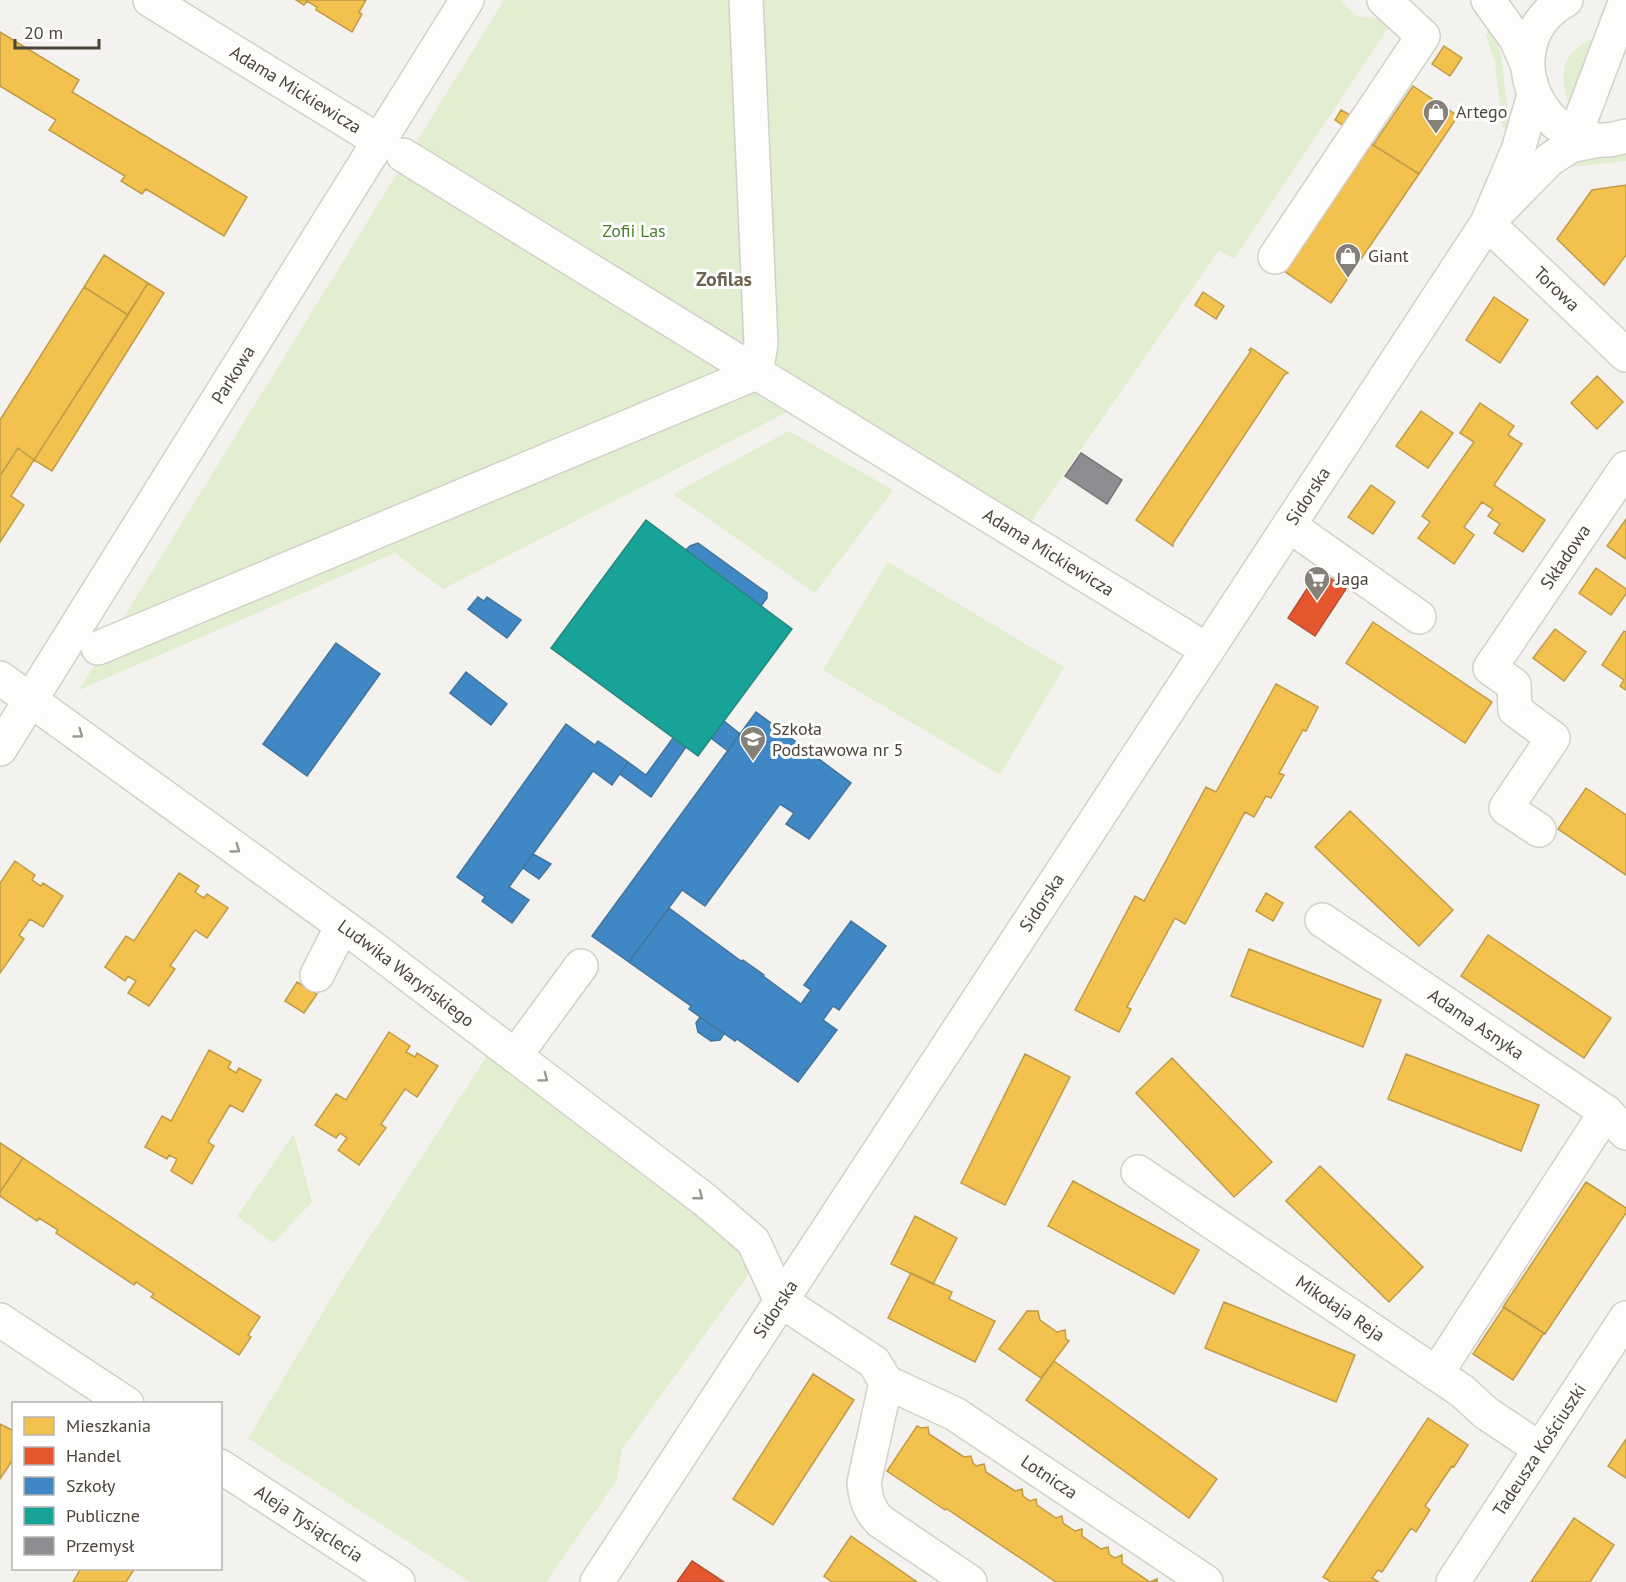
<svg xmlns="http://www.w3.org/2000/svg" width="1626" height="1582" font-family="'PT Sans',sans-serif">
  <rect width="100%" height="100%" fill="#f4f2ee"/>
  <path fill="#e1eecf" d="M504 0H1340L1357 16 1393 21 1234 259 1219 250 1028 526 795 408 443 589 395 553 79 690Z
    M1489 30C1504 52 1502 65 1505 90 1507 105 1510 117 1509 133L1502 126 1495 62 1486 36Z
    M1594 38 1570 107C1558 76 1561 51 1594 38Z
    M1626 148V161L1563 168 1568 159Z
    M789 431 893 490 815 593 673 494Z
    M888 562 1064 667 1000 775 823 670Z
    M496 1042 705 1200 746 1258 748 1275 622 1449 617 1480 546 1582H470L248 1438 344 1277Z
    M294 1134 312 1202 273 1243 237 1216Z"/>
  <path fill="#f2c14e" stroke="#c09c48" stroke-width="1.5" d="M296 0H366L359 12 362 14 352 32 316 10 317 7 307 1 304 5Z
    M0 32 79 80 72 92 247 197 224 236 146 189 142 194 121 181 125 176 49 130 56 120 0 86Z
    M1444 46 1462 58 1450 76 1432 64Z
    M1413 86 1458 116 1419 174 1373 145Z
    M1341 110 1354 117 1347 128 1335 120Z
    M1370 143 1419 174 1331 303 1284 271Z
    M1626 185V255L1604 285 1557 239 1592 190Z
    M104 255 148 283 128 315 84 287Z
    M148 283 164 293 52 471 34 460Z
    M84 287 128 315 34 460 18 448 0 476V420Z
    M1203 292 1224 306 1216 319 1195 305Z
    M1494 297 1528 320 1500 363 1466 340Z
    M1251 348 1288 373 1285 374 1173 543V546L1136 520 1251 351 1249 350Z
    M1597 376 1623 402 1597 429 1571 403Z
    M1480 403 1514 426 1508 435 1522 444 1494 485 1545 520 1523 552 1494 533 1500 524 1488 516 1493 509 1482 502 1464 527 1474 535 1454 564 1418 538 1430 522 1422 516 1474 442 1460 433Z
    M1421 411 1453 433 1428 468 1396 446Z
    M18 448 34 460 11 496 24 505 0 542V476Z
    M1371 485 1395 502 1373 534 1348 517Z
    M1626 519V559L1607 546Z
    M1596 568 1626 589V594L1611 615 1579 593Z
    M1373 622 1492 702 1465 743 1346 663Z
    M1555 629 1586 652 1564 681 1533 658Z
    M1624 631 1626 632V690L1620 686 1624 680 1602 665Z
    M1276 684 1318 707 1306 731 1303 730 1279 773 1284 775 1271 798 1266 796 1254 817 1245 812 1185 924 1175 918 1127 1007 1131 1009 1119 1032 1075 1010 1135 896 1144 901 1206 787 1216 792Z
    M1586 788 1626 815V875L1558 829Z
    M1350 811 1453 910 1419 946 1315 847Z
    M15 861 35 875 32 880 41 886 43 883 63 896 43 927 30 919 19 935 24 939 0 973V883Z
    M179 873 199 886 195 892 204 898 207 894 228 908 207 938 195 930 170 966 175 969 149 1006 128 993 136 981 128 976 125 981 105 967 126 936 134 941Z
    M1266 893 1283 903 1273 921 1256 911Z
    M1488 935 1611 1018 1584 1058 1461 976Z
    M1249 949 1381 1000 1363 1047 1231 996Z
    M297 982 317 994 304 1013 285 1001Z
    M389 1032 410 1046 406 1052 415 1057 417 1053 438 1066 417 1097 405 1089 381 1124 386 1128 359 1165 338 1150 347 1138 340 1133 336 1138 315 1125 336 1094 346 1100Z
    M209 1050 231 1062 228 1068 236 1073 239 1068 261 1080 243 1112 230 1105 208 1142 214 1146 192 1184 171 1171 177 1159 169 1155 167 1159 145 1147 162 1116 171 1121Z
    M1025 1054 1070 1077 1005 1205 961 1183Z
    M1406 1054 1539 1105 1521 1151 1388 1099Z
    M1172 1058 1272 1162 1234 1197 1136 1093Z
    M0 1143 23 1158 0 1192Z
    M23 1158 260 1317 248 1335 251 1337 239 1355 151 1297 154 1294 136 1282 134 1285 56 1233 58 1230 39 1218 37 1221 0 1196V1192Z
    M1320 1166 1423 1267 1389 1302 1286 1201Z
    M1073 1181 1199 1250 1174 1294 1048 1226Z
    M1586 1182 1626 1208V1213L1545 1334 1503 1307Z
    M915 1216 957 1238 933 1284 891 1264Z
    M911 1273 952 1292 949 1299 995 1321 975 1362 888 1318Z
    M1224 1302 1355 1355 1336 1402 1205 1348Z
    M1504 1307 1544 1333 1513 1380 1473 1354Z
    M1027 1311H1038L1040 1320 1057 1332 1065 1330 1066 1339 1069 1341 1041 1378 999 1349Z
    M1054 1361 1217 1479 1189 1518 1026 1400Z
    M813 1374 854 1400 773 1525 733 1499Z
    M1428 1418 1468 1445 1454 1467 1452 1466 1425 1506 1430 1510 1416 1532 1411 1528 1382 1572 1378 1570 1372 1578 1379 1582H1331L1323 1577Z
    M0 1424 14 1431V1458L0 1479Z
    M917 1426 921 1428 928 1427 929 1434 964 1457 971 1456 973 1463 976 1466 984 1464 986 1472 1015 1491 1022 1489 1023 1496 1030 1501 1036 1499 1037 1505 1056 1518 1062 1516 1063 1523 1075 1531 1082 1529V1536L1101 1549 1108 1547 1109 1554 1115 1558 1122 1555V1563L1150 1582 1157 1579V1582H1056L947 1509 945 1510 887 1471Z
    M1626 1439V1478L1608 1466Z
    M1574 1518 1614 1545 1590 1582H1531Z
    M851 1536 917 1582H832L824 1576Z
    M81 1568H135L126 1582H73Z"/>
  <path fill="#e4572e" stroke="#b65131" stroke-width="1.5" d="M1319 570 1346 589 1315 636 1288 618Z
    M692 1561 724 1582H677Z"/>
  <path fill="#3f88c5" stroke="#43749b" stroke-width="1.5" d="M698 543 767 593V598L761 606 686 550 690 546Z
    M478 597 484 601 487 597 521 620 507 638 468 609Z
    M336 643 380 674 307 776 263 744Z
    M466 672 507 704 491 725 450 693Z
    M756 712 851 783 809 839 786 824 794 813 780 804 705 906 682 890 629 962 592 936Z
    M724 721 740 734 728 751 711 738Z
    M566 724 595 745 598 741 628 762 612 785 593 771 509 887 529 900 512 923 482 901 485 897 457 877Z
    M673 738 686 747 651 797 620 774 628 762 646 775Z
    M533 854 551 864 539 879 523 868Z
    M669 908 741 961 743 960 764 975 763 976 801 1004 811 990 804 985 851 921 886 946 839 1010 833 1006 823 1020 837 1030 798 1082 737 1039 735 1041 700 1017 689 1009 691 1006 629 962Z
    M700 1017 724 1034 720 1040 711 1041 698 1032 696 1023Z"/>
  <path fill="#17a398" stroke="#27867c" stroke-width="1.5" d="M646 520 792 629 698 756 551 648Z"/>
  <path fill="#8d8d92" stroke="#797777" stroke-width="1.5" d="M1081 453 1122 480 1107 504 1065 476Z"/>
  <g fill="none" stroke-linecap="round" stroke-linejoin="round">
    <g stroke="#d2d0cb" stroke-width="36">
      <g id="minor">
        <path id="s1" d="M150 0 379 141"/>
        <path d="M1488 0 1516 39 1527 64"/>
        <path d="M1566 0C1488 43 1541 164 1626 136"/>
        <path d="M1575 135 1626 0"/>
        <path id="s2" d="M403 155 1207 650"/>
        <path d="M1501 209 1549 160 1570 146 1598 140"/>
        <path id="s3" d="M1487 223 1626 355"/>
        <path d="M1275 257 1423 36 1384 0"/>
        <path d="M1290 526 1419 617"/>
        <path d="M98 648 756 373 761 344 746 0"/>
        <path id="s4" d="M0 678 365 942 705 1200 753 1241 781 1301"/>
        <path id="s5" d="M0 749 467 0"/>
        <path id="s6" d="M1539 830 1506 808 1553 738 1515 710 1514 685 1490 668 1626 468"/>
        <path id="s7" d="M1322 920 1606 1112 1626 1133"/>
        <path d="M317 975 342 926"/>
        <path d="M515 1056 581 966"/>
        <path id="s8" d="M1138 1172 1462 1391 1486 1413 1540 1449"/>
        <path id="s9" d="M781 1301 874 1362 886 1382 955 1414 1206 1582"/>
        <path d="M0 1320 127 1404"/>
        <path d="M1436 1374 1606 1112"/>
        <path d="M886 1382 864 1483C866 1499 868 1509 880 1521L970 1582"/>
        <path id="s10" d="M220 1466 398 1582"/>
        <path id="s11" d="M597 1582 1487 223 1518 150 1534 95"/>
        <path id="s12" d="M1453 1582 1626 1318"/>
      </g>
    </g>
    <use href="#minor" stroke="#fdfdfc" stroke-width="33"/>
  </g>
  <defs><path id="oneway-chevron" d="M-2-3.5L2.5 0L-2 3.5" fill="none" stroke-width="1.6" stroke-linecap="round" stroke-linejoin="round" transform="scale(1.5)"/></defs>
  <g stroke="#9b9791">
    <use href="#oneway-chevron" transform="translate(79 734) rotate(36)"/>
    <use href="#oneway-chevron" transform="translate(236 849) rotate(36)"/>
    <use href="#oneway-chevron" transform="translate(544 1078) rotate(37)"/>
    <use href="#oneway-chevron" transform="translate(699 1196) rotate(38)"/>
  </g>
  <defs>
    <g id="shop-pin" transform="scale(1.35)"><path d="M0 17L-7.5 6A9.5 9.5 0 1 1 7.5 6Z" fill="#868178" stroke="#fff"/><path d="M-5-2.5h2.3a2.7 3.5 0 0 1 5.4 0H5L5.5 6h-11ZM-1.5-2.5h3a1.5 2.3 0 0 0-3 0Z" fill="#fff"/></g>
    <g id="supermarket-pin" transform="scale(1.35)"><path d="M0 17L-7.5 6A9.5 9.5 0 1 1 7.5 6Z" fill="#868178" stroke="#fff"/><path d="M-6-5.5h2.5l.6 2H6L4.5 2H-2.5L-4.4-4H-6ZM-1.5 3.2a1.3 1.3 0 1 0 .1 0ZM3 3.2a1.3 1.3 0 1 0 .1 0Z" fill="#fff"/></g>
    <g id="school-pin" transform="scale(1.35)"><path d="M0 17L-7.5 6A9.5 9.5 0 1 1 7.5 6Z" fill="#868178" stroke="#fff"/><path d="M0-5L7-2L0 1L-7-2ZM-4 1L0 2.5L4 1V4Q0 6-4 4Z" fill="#fff"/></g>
  </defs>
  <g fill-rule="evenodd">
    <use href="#shop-pin" x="1436" y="112"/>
    <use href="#shop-pin" x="1348" y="256"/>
    <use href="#supermarket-pin" x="1317" y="579"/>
    <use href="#school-pin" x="753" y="739"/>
  </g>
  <g text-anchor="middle" stroke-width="6" stroke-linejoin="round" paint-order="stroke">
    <g font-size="18" fill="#4b4439" stroke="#fff">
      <text dy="6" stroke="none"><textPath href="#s1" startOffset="171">Adama Mickiewicza</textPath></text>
      <text dy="6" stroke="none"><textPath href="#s3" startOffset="96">Torowa</textPath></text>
      <text dy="6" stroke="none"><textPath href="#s5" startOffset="441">Parkowa</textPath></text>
      <text dy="6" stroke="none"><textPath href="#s11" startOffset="1298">Sidorska</textPath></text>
      <text dy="6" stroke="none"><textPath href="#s2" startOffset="758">Adama Mickiewicza</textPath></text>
      <text dy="6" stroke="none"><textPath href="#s6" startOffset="360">Składowa</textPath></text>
      <text dy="6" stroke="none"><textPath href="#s11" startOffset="812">Sidorska</textPath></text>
      <text dy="6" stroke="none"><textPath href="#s4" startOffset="502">Ludwika Waryńskiego</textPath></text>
      <text dy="6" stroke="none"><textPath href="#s7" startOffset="186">Adama Asnyka</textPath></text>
      <text dy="6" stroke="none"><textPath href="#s11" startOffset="326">Sidorska</textPath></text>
      <text dy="6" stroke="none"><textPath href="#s8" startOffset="244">Mikołaja Reja</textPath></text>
      <text dy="6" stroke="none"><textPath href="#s12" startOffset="158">Tadeusza Kościuszki</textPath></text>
      <text dy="6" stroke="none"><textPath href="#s9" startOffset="324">Lotnicza</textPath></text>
      <text dy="6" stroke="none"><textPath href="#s10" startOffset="106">Aleja Tysiąclecia</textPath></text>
    </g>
    <g font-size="18" fill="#4b4439" stroke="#fff" text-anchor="start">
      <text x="1456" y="118">Artego</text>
      <text x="1368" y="262">Giant</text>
      <text x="1336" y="585">Jaga</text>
      <text x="772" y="735">Szkoła<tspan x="772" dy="21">Podstawowa nr 5</tspan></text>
    </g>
    <g font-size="18" fill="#4a7f2a" stroke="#fff">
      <text x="634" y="237">Zofii Las</text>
    </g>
    <g font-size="20" font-weight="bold" fill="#6e6250" stroke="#fff">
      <text x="724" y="286">Zofilas</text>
    </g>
  </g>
  <rect x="12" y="1402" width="210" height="168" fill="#ffffff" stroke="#b7b4b0" stroke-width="1.5"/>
  <rect x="24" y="1417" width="30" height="18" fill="#f2c14e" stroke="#b7b4b0" stroke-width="1.5"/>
  <text x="66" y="1432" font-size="18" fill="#4b4439">Mieszkania</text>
  <rect x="24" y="1447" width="30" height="18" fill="#e4572e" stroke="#b7b4b0" stroke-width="1.5"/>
  <text x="66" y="1462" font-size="18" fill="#4b4439">Handel</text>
  <rect x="24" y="1477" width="30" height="18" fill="#3f88c5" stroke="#b7b4b0" stroke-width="1.5"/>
  <text x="66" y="1492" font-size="18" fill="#4b4439">Szkoły</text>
  <rect x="24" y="1507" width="30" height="18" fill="#17a398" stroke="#b7b4b0" stroke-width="1.5"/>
  <text x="66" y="1522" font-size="18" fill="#4b4439">Publiczne</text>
  <rect x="24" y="1537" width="30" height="18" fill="#8d8d92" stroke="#b7b4b0" stroke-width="1.5"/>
  <text x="66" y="1552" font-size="18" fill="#4b4439">Przemysł</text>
  <path d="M15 39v9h84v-9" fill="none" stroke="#4b4439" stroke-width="3"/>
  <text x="24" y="39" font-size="18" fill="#4b4439" stroke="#ffffff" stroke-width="4.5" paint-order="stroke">20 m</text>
</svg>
